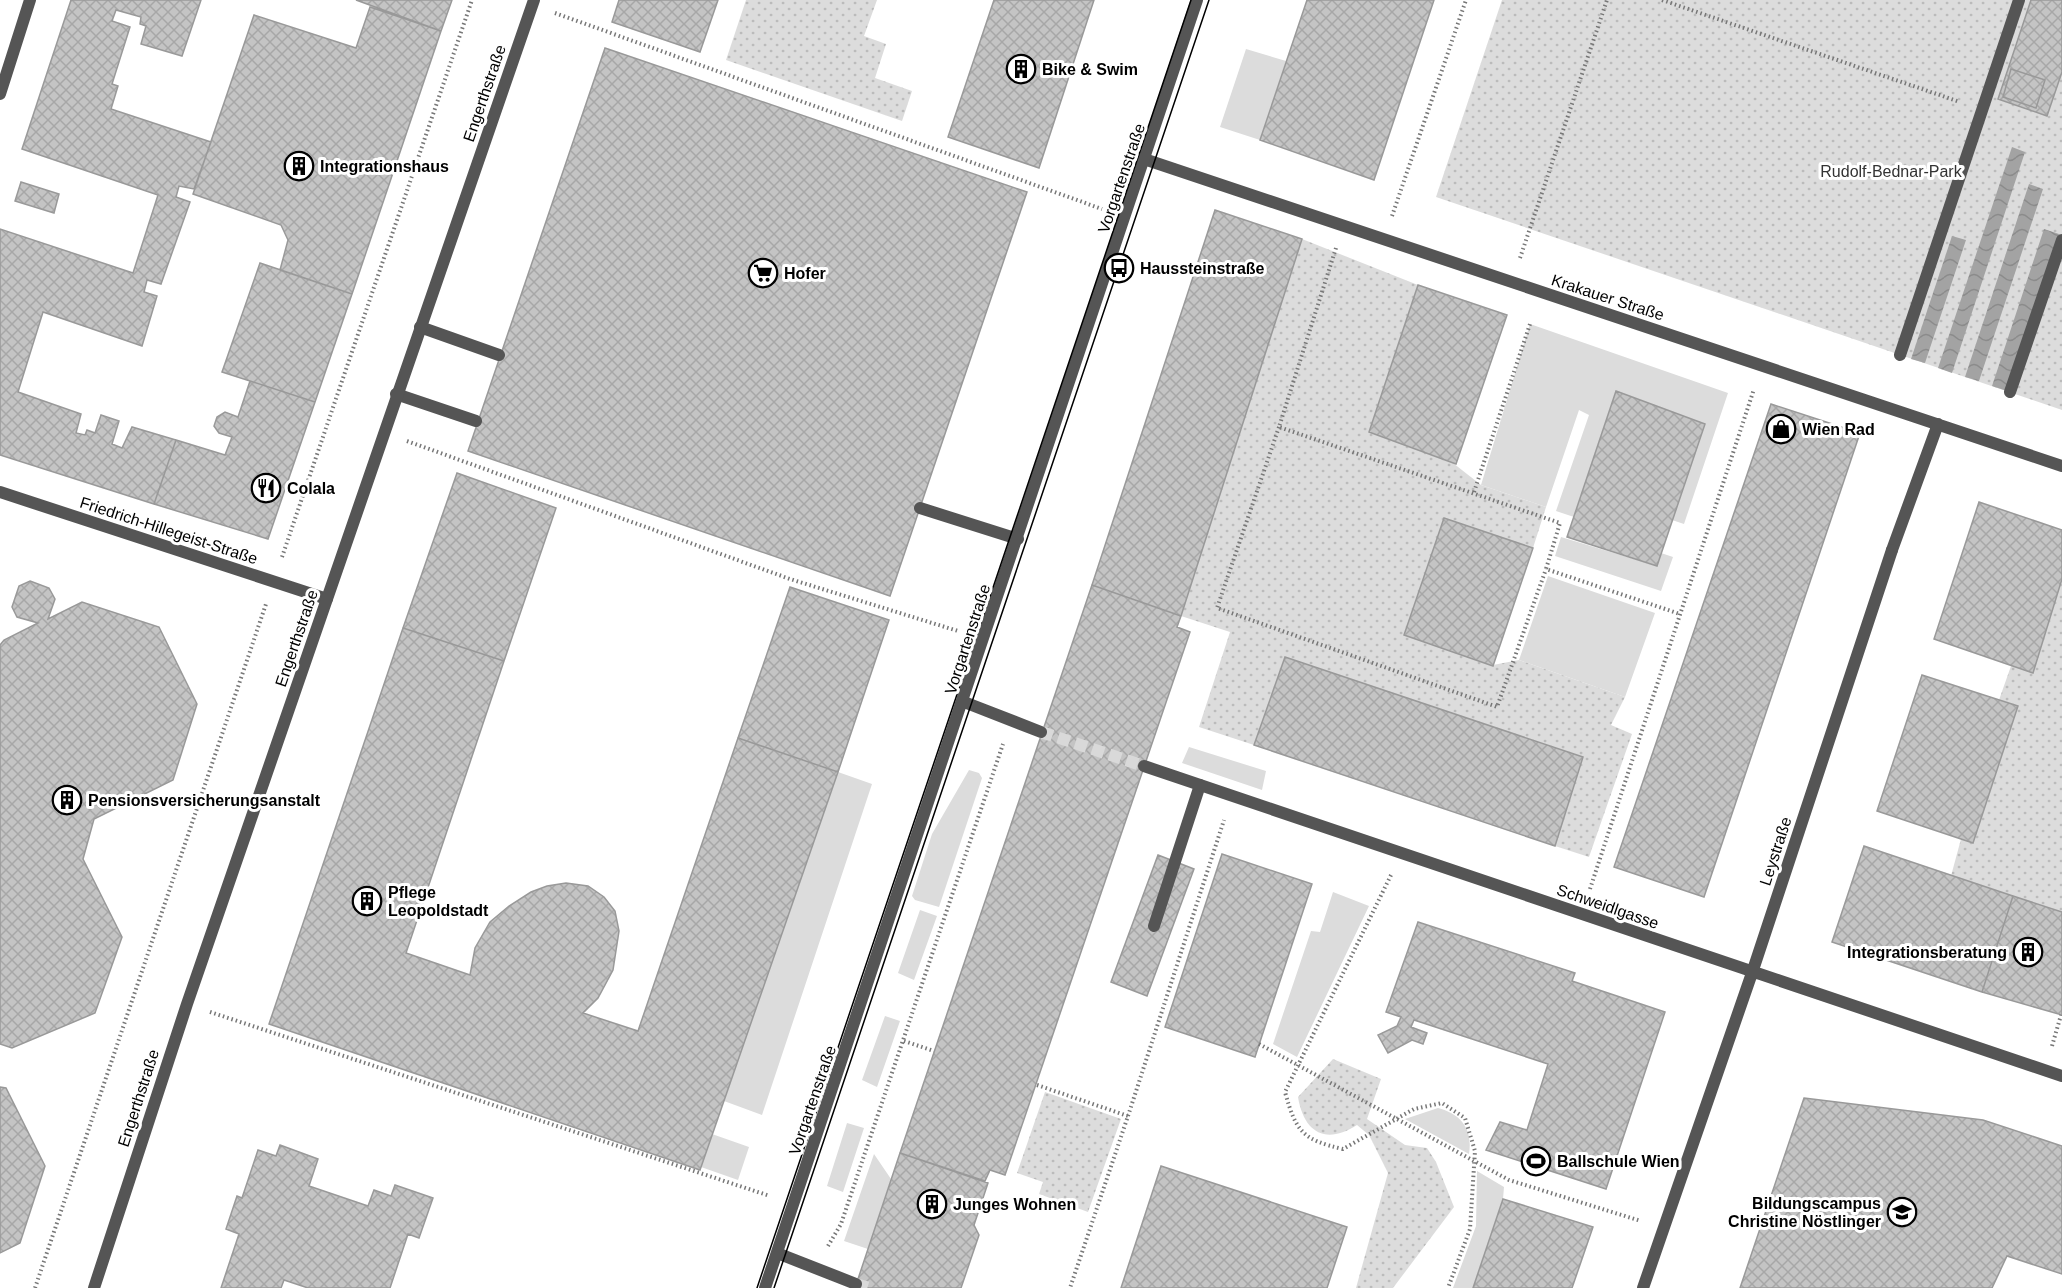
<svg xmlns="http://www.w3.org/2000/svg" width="2062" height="1288" font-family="Helvetica,sans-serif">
  <defs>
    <pattern id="park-dots" width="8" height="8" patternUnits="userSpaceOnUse" patternTransform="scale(1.5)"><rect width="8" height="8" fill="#dcdcdc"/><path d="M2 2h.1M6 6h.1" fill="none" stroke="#bbb" stroke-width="1.8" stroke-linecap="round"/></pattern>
    <pattern id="water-waves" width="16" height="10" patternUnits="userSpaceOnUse" patternTransform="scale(1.5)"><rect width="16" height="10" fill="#a3a3a3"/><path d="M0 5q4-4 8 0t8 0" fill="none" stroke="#8b8b8b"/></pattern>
    <pattern id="building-cross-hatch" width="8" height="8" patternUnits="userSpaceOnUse" patternTransform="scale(1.5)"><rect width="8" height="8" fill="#c4c4c4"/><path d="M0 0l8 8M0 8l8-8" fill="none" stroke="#a7a7a7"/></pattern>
  </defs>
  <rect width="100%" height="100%" fill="#fff"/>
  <path fill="#dcdcdc" d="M1246 49 1286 61 1260 140 1220 127Z
    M1530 324 1728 393 1684 524 1672 520 1705 424 1616 391 1574 517 1556 511 1589 415 1579 410 1546 507 1481 485Z
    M1561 537 1657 566 1661 553 1673 557 1661 591 1555 556Z
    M1548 576 1655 613 1625 697 1519 660Z
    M1189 747 1266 771 1262 790 1182 763Z
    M969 770 979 773 982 778 939 907 915 900 912 896 932 834Z
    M838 772 872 784 762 1115 724 1101Z
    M1333 892 1369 906 1297 1057 1273 1044 1311 931 1320 932Z
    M920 910 937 916 914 980 898 973Z
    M885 1016 900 1021 877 1087 862 1080Z
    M1438 1108C1461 1114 1473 1129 1469 1154L1405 1119Z
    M847 1123 864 1128 843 1192 827 1186Z
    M712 1134 749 1147 738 1180 701 1167Z
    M874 1154 891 1179 868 1249 844 1241Z
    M1477 1171 1504 1187 1503 1199 1473 1288H1453L1476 1226Z"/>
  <path fill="url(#park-dots)" d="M746 0H877L864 36 886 44 875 78 912 91 902 121 726 60Z
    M1502 0H2062V410L1436 197Z
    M1302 239 1418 285 1369 432 1453 463 1481 485 1546 507 1533 548 1444 519 1493 665 1519 660 1625 697 1611 725 1632 734 1589 857 1555 846 1583 757 1285 657 1254 745 1199 727 1230 632 1181 616Z
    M2062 579V912L1951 876 1961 839 1973 843 1999 700 2011 666 2033 672Z
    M1333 1059 1381 1079 1367 1119 1405 1145 1427 1148 1436 1162 1454 1207 1393 1288H1356L1388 1173 1369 1135 1357 1125C1326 1145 1304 1133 1298 1097Z
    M1045 1092 1121 1119 1088 1212 1039 1194 1043 1182 1017 1173Z"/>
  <path fill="url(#water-waves)" d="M2012 147 2025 152 1952 373 1938 368Z
    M2029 184 2043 189 1979 381 1965 377Z
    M2044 229 2059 234 2007 391 1992 386Z
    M1952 236 1966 240 1925 363 1911 359Z"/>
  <path fill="url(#building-cross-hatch)" stroke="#999" stroke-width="1.5" d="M71 0H201L182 56 141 44 146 26 140 24 141 17 116 10 112 21 130 27 112 84 118 86 111 109 211 142 194 189 179 186 176 197 190 202 161 284 147 280 144 292 157 296 142 346 43 312 18 392 81 414 76 433 85 435 87 430 95 433 101 415 119 421 112 444 122 448 132 427 176 440 154 504 0 455V229L133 273 158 195 22 149Z
    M356 0H452L441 31Z
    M619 0H718L700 52 612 22Z
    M994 0H1094L1039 168 948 137Z
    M1307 0H1434L1374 180 1260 140Z
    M2031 0H2062V72L2047 116 1998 99Z
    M370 7 441 31 352 294 280 270 288 240 281 225 193 194 254 15 356 48Z
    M605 48 1027 192 890 596 468 451Z
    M2011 69 2045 80 2036 108 2003 97Z
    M21 182 59 194 54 213 15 201Z
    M1215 210 1302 239 1181 616 1092 585Z
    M260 263 352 294 315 402 222 372Z
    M1418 285 1507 315 1456 464 1369 432Z
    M250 381 315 402 268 539 154 504 176 440 225 455 232 437 219 433 214 426 217 417 225 412 238 417Z
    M1616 391 1705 424 1657 566 1567 537Z
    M1771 404 1860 433 1704 897 1614 867Z
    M457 473 556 508 504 661 403 628Z
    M1979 502 2062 530V579L2033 673 1934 639Z
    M1444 518 1533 548 1493 666 1404 635Z
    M30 581 49 588 55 599 48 619 82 602 159 627 197 704 173 780 94 819 83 859 122 937 95 1013 12 1048 0 1044V645L4 640 38 623 17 617 12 607 19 586Z
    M1092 585 1181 616 1177 627 1190 632 1005 1175 990 1170 985 1181 900 1153Z
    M790 587 889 620 838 772 738 738Z
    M403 628 504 661 406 953 470 975 475 948 490 922 509 906 531 892 547 886 566 883 588 886 604 897 615 911 619 931 613 970 598 998 583 1013 638 1031 738 738 838 772 700 1170 269 1024Z
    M1285 657 1583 757 1555 846 1254 745Z
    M1922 675 2018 706 1973 843 1877 811Z
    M1864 846 2013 896 1982 992 1832 942Z
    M1222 854 1312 884 1255 1057 1165 1027Z
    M1158 855 1194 869 1147 996 1111 982Z
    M2013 896 2062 912V1015L1982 992Z
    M1418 922 1575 973 1572 981 1665 1012 1606 1189 1486 1150 1500 1122 1527 1130 1548 1064 1414 1020 1411 1027 1427 1033 1423 1044 1412 1040 1388 1053 1378 1035 1397 1026 1401 1017 1386 1012Z
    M0 1087 6 1088 45 1166 20 1243 0 1253Z
    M1804 1098 1983 1120 2062 1146V1274L2007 1256 1992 1288H1740Z
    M280 1145 318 1159 309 1186 368 1206 374 1190 391 1196 395 1185 433 1198 419 1238 408 1234 390 1288H308L284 1280 281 1288H221L239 1234 226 1229 237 1196 242 1198 258 1150 276 1156Z
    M900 1153 988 1183 974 1225 979 1235 961 1288H855Z
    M1161 1166 1347 1227 1327 1288H1121Z
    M1503 1199 1593 1227 1572 1288H1473Z"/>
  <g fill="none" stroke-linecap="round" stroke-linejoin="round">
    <path stroke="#d9d9d9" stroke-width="12" stroke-dasharray="12 6" stroke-linecap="butt" d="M1041 732 1144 766
      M856 1284 869 1288"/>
    <path stroke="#777" stroke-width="4" stroke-dasharray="1.5 3" stroke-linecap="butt" d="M1662 0 1960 102
      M555 13 1102 209
      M1392 216 1466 0
      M1336 248 1279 427 1560 523 1546 569 1680 614
      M1520 258 1607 0
      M1279 427 1217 608 1497 707 1546 569
      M407 441 790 579 958 631
      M1474 492 1530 324
      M282 557 472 0
      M1391 875 1285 1092C1296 1132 1303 1140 1343 1149L1414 1109 1442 1103 1465 1118 1475 1151 1470 1229 1448 1288
      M1590 889 1754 389
      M210 1012 770 1196
      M904 1041 934 1051
      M1259 1044 1509 1180 1641 1221
      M2052 1046 2061 1015
      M1037 1085 1128 1116 1070 1288
      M1128 1116 1224 820
      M828 1246 841 1224 1003 744
      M35 1288 266 604"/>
    <path stroke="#555" stroke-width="12" d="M420 327 499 355
      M396 394 476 421
      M920 508 1018 539
      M1154 926 1200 785"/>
    <path stroke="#555" stroke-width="12" d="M1144 159 2062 466
      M1900 355 2019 0
      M2010 392 2062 240
      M1892 550 1938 424"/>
    <path stroke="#555" stroke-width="12" d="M0 94 30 0
      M0 492 327 599
      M964 702 1041 732
      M1144 766 2062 1076
      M777 1253 856 1284
      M765 1288 1197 0
      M1643 1288 1752 973 1892 550"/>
    <path stroke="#555" stroke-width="12" d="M94 1288 187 1004 534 0"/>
    <path stroke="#000" stroke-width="1.5" d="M757 1288 1191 0
      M774 1288 1209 0"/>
  </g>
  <defs>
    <g id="building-ring" transform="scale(1.5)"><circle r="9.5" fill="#fff" stroke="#000" stroke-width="1.5"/><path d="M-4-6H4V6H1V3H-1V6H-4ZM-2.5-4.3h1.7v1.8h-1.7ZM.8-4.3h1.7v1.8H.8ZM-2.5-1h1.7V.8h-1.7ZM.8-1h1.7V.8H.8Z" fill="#000"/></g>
    <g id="bus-ring" transform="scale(1.5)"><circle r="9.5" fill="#fff" stroke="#000" stroke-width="1.5"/><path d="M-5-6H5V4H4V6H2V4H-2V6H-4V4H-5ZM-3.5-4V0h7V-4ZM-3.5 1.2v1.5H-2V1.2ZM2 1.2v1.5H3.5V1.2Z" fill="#000"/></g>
    <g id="supermarket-ring" transform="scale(1.5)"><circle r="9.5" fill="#fff" stroke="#000" stroke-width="1.5"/><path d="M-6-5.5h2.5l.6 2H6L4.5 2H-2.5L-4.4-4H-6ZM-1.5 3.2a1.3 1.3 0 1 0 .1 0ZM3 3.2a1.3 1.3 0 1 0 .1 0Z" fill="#000"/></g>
    <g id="shop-ring" transform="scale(1.5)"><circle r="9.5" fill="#fff" stroke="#000" stroke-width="1.5"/><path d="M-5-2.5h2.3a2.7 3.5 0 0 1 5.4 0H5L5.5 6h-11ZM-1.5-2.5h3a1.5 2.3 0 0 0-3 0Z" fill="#000"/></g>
    <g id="restaurant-ring" transform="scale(1.5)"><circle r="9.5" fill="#fff" stroke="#000" stroke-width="1.5"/><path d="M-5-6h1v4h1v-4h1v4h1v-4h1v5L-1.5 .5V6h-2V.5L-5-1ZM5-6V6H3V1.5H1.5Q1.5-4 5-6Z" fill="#000"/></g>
    <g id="stadium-ring" transform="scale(1.5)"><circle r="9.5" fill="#fff" stroke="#000" stroke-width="1.5"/><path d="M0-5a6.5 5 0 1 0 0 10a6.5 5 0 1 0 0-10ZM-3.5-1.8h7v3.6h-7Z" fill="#000"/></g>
    <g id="school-ring" transform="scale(1.5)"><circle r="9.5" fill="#fff" stroke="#000" stroke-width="1.5"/><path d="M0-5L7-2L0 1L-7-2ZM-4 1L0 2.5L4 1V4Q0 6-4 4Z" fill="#000"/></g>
  </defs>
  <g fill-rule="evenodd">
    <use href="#building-ring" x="1021" y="69"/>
    <use href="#building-ring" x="299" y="166"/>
    <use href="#bus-ring" x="1119" y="268"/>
    <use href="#supermarket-ring" x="763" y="273"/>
    <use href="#shop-ring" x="1781" y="429"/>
    <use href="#restaurant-ring" x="266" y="488"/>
    <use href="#building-ring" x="67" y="800"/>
    <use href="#building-ring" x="367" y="901"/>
    <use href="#building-ring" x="2028" y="952"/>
    <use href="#stadium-ring" x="1536" y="1161"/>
    <use href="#building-ring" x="932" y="1204"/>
    <use href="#school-ring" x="1902" y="1212"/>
  </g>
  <g text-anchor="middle" stroke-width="6" stroke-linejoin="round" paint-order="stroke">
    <g font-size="16" font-weight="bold" fill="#000" stroke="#fff" text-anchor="start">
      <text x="1042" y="75">Bike &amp; Swim</text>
      <text x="320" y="172">Integrationshaus</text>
      <text x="1140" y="274">Haussteinstraße</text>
      <text x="784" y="279">Hofer</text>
      <text x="1802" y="435">Wien Rad</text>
      <text x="287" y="494">Colala</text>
      <text x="88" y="806">Pensionsversicherungsanstalt</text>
      <text x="388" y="898">Pflege<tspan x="388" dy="18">Leopoldstadt</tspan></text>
      <text x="2007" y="958" text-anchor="end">Integrationsberatung</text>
      <text x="1557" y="1167">Ballschule Wien</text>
      <text x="1881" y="1209" text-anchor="end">Bildungscampus<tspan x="1881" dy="18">Christine Nöstlinger</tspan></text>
      <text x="953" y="1210">Junges Wohnen</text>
    </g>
    <g font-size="16" fill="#000" stroke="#fff">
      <text transform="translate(484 93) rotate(-71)" y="6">Engerthstraße</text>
      <text transform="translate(1121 178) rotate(-71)" y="6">Vorgartenstraße</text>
      <text transform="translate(1608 297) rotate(18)" y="6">Krakauer Straße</text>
      <text transform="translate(169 530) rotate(18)" y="6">Friedrich-Hillegeist-Straße</text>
      <text transform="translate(296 638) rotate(-71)" y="6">Engerthstraße</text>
      <text transform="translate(967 639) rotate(-72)" y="6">Vorgartenstraße</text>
      <text transform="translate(1775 851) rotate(-72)" y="6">Leystraße</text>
      <text transform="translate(1608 906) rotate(19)" y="6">Schweidlgasse</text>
      <text transform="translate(138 1098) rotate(-72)" y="6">Engerthstraße</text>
      <text transform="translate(812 1100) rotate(-71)" y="6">Vorgartenstraße</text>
    </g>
    <g font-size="16" fill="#333" stroke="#fff">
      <text x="1891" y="177">Rudolf-Bednar-Park</text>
    </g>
  </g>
</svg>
